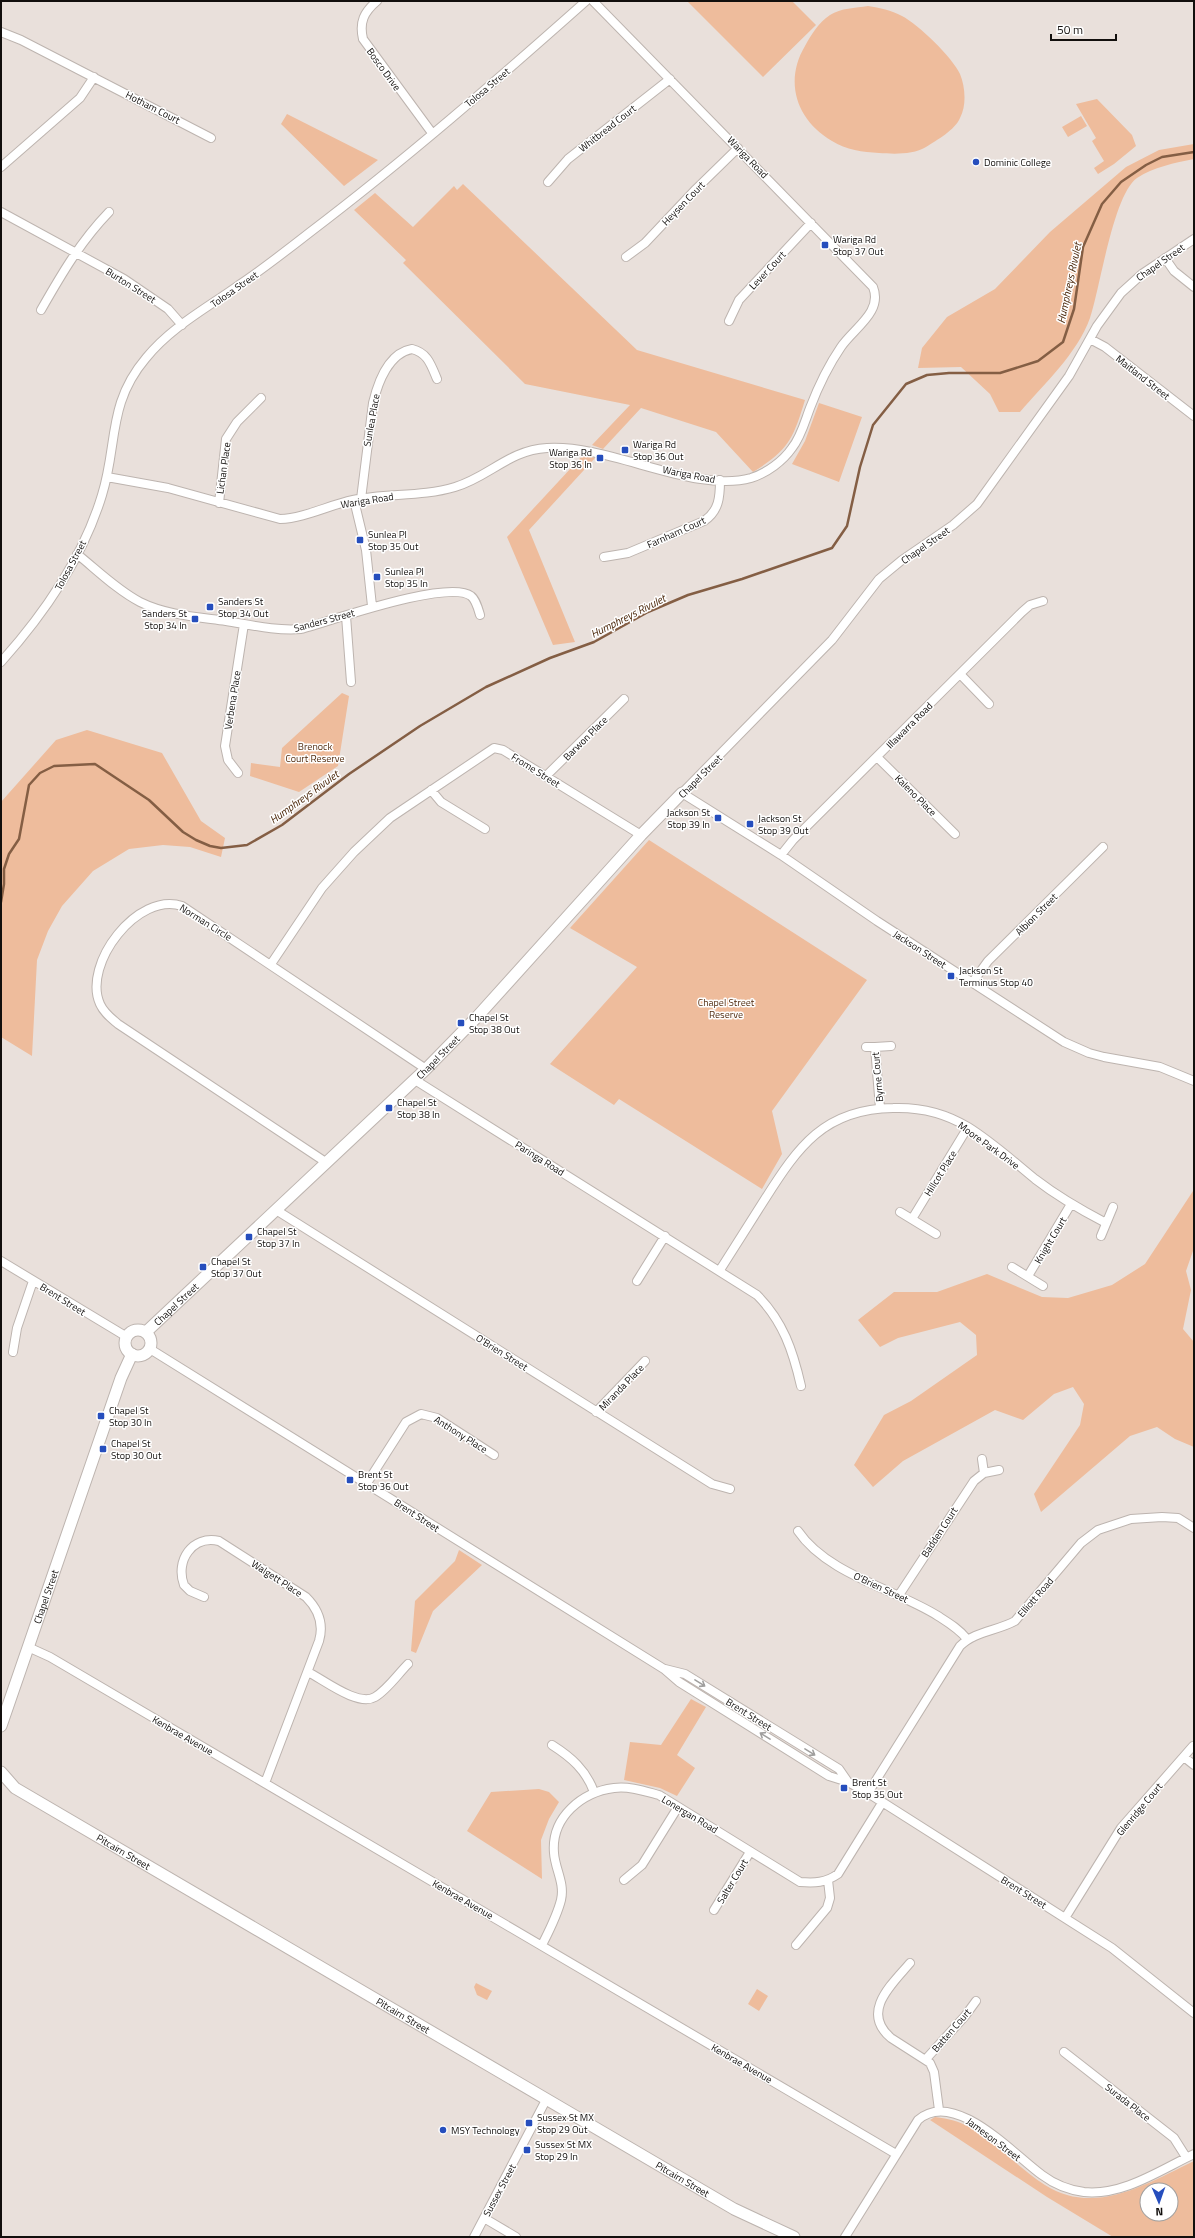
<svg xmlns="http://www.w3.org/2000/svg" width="1195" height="2238" font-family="'Titillium Web',sans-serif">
  <rect width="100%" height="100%" fill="#e9e0db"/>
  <path fill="#eebc9c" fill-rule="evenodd" d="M687 1H792L816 25 763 77Z
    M868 6C880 8 891 10 902 16 918 24 953 58 960 74 965 86 967 105 960 118 955 130 937 140 926 147 913 155 893 154 879 153 863 152 846 150 832 141 796 120 784 81 805 46 811 35 819 22 830 15 841 8 855 8 868 6Z
    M1097 99 1132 135 1136 146 1114 164 1098 174 1094 168 1104 161 1092 141 1096 138 1076 104Z
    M287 114 378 160 344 186 281 124Z
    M1081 116 1087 126 1068 137 1062 127Z
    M1194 144V159C1175 163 1153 167 1137 178 1113 195 1100 289 1090 318 1077 354 1044 384 1020 412H999L990 394 961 367 918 368 922 348 947 317 995 289 1050 232 1126 167 1159 150Z
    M463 184 637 350 805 400C793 439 789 450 753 472L716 432 641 408 603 449 592 445 630 405 525 384 403 263 406 260 354 210 375 193 413 227 454 186 457 190Z
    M819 403 862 417 839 482 792 464 805 441Z
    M584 454 595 458 529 530 575 642 553 645 507 537Z
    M342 693 349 696 338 766 299 792 250 776 251 763 280 767 282 748Z
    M87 730 162 753 201 821 225 838 221 857 190 847 163 845 129 849 93 871 62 906 48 931 37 960 32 1056 1 1037V802L56 740Z
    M649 840 867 980 772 1111 782 1154 762 1189 619 1099 614 1105 550 1064 637 967 570 928Z
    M1193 1191 1194 1248 1186 1271 1191 1290 1183 1329 1194 1342V1447L1175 1439 1157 1427 1130 1436 1041 1512 1034 1494 1080 1425 1084 1404 1073 1387 1054 1394 1023 1420 995 1410 903 1461 873 1487 854 1465 884 1415 911 1401 977 1355 976 1335 960 1322 898 1338 880 1347 858 1320 894 1292H937L987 1274 1042 1297 1068 1298 1112 1285 1145 1264Z
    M459 1550 482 1565 433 1611 416 1653 411 1651 415 1601 455 1561Z
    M691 1699 706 1707 677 1755 695 1768 677 1796 660 1788 624 1780 630 1742 661 1745Z
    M539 1789 549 1792 559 1802 549 1819 541 1840 542 1879 467 1831 491 1792Z
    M476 1983 492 1991 487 2000 477 1995 474 1987Z
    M757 1989 768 1996 759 2011 748 2004Z
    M935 2117C963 2120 976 2130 997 2147 1013 2160 1028 2174 1045 2185 1095 2217 1148 2183 1194 2161V2237H1113L1047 2197 930 2120ZM1147 2190H1171V2214H1147Z"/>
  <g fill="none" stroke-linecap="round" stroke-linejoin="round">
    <path stroke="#845e44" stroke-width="2.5" d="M1 902 4 884V869L9 854 19 839 29 785 40 773 54 766 95 764 149 800 183 832 196 840 210 846 221 848 247 845 282 825 349 774 420 726 486 687 550 658 594 642 648 612 688 595 742 579 832 548 847 526 860 467 873 425 906 384 927 375 949 373H1000L1038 361 1063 342 1074 309 1083 247 1102 204 1121 182 1146 165 1162 157 1194 152"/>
    <g stroke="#bdb4af" stroke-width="10">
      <path id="street" d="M377 1C364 12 359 22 363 39L432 133
        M1 32 21 40 211 138
        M1 167 80 98 94 77
        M548 182 568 159 670 79
        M1 212 124 279 168 309 182 325
        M1194 239 1142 274 1121 293 1097 326 1069 376 977 504 953 525 902 560 879 579 832 640 682 793 781 855 877 921 1064 1042 1089 1053 1104 1057 1160 1067 1194 1081
        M626 257 645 243 696 189 738 148
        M1165 258 1174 271 1194 287
        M41 310C61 275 80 242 109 212
        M729 321 739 300 811 223
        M1090 339 1105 347 1194 416
        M107 477 168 488 280 519C305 518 329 505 353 500 386 493 422 497 455 487 489 477 509 450 547 448 610 444 694 494 751 478 767 473 783 461 792 448 801 437 805 421 810 408 818 387 828 366 841 347 854 328 883 312 873 287L593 1
        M361 499 373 403C378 382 389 353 412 349 428 353 431 365 437 379
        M354 500 366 550 372 606
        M219 503 226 439 237 422 261 398
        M77 554C97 570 117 590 140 602 166 615 198 617 226 621 251 625 276 631 301 629 331 621 448 579 471 596 476 600 478 608 480 615
        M604 557 628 553 704 521C719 511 720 497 720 480
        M346 616 351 682
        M1 662C44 614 83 558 102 495 118 444 107 404 146 358 171 327 207 308 239 285 263 269 286 251 309 233 405 160 496 81 586 1
        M960 674 989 704
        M877 757 955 834
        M238 773 228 760 225 746 244 624
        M546 776 624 699
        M431 790 441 802 485 829
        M781 855 793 840 1022 612 1030 605 1043 601
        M271 964 322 888 354 852 390 818 494 748 503 750 641 835
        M972 983 988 961 1103 847
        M866 1047H875
        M415 1080 757 1295C783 1321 793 1351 801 1386
        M880 1108 875 1047 891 1046
        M327 1163 118 1024C111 1018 104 1013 100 1004 82 964 138 891 182 906L426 1069
        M276 1210 712 1484 730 1489
        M900 1212 936 1234
        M912 1219 968 1127
        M1101 1236 1113 1207
        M1 1261 127 1337
        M1012 1267 1043 1286
        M720 1270C735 1246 750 1223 765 1199 798 1147 824 1109 893 1108 920 1107 945 1113 968 1127 992 1142 1013 1161 1035 1179 1057 1196 1081 1210 1106 1223
        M1028 1276 1071 1204
        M637 1281 665 1236
        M150 1349 664 1669 679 1682 829 1776 848 1782 868 1793 1112 1948 1194 2013
        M13 1352 17 1328 33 1281
        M596 1412 645 1361
        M982 1459 984 1473
        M367 1483 406 1422 421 1414 437 1418 494 1455
        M798 1531C827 1574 895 1589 938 1616 949 1623 959 1629 967 1639
        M899 1595 974 1481 984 1473 999 1470
        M204 1597 190 1591 184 1585C175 1561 192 1535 219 1541L306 1597C318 1609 324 1624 319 1641L265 1783
        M28 1647 50 1657 896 2154
        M665 1669 685 1674 839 1769 848 1782
        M308 1672C324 1680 358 1707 375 1697 387 1690 398 1674 408 1664
        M552 1745C571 1757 586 1770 594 1792
        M1184 1757 1194 1765
        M868 1793 960 1646C975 1631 997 1631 1015 1621L1081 1543 1098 1530 1131 1519 1162 1517 1178 1518 1194 1528
        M624 1880 642 1865 678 1807
        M714 1910 750 1852
        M1065 1918 1121 1828 1193 1746
        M542 1945C549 1931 557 1916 561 1900 565 1883 555 1869 554 1853 551 1817 582 1792 614 1788 629 1786 644 1791 659 1795L800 1882C815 1883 825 1883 838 1874L882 1803
        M796 1945 827 1908 830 1898 828 1880
        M910 1963C892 1984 860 2012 891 2038L930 2063 934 2072 939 2110
        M1064 2052 1174 2138 1186 2157
        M926 2059 965 2016 976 2001
        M484 2218 516 2237
        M474 2237 546 2100
        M845 2237 918 2120C954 2088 1013 2154 1042 2175 1054 2184 1069 2190 1084 2192 1123 2196 1160 2170 1194 2154"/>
    </g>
    <g stroke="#bdb4af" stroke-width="13">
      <g id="secondary">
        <circle cx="138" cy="1343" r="13"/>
        <path id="s1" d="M146 1332 426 1069 476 1018 641 835 682 793"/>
        <path id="s2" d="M1 1726 121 1378 132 1354"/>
        <path id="s3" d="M1 1772 15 1788 734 2209 794 2237"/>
      </g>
    </g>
    <use href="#street" stroke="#fff" stroke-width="8"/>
    <use href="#secondary" stroke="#fff" stroke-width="11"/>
  </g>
  <defs><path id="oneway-shaft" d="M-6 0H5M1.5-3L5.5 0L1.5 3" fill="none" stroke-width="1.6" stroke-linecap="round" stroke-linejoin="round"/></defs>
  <g stroke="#a09f9e">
    <use href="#oneway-shaft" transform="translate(700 1683) rotate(32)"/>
    <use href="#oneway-shaft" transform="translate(765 1736) rotate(-148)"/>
    <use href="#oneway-shaft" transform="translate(810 1752) rotate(32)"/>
  </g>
  <g fill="#264ebd" stroke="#fff" stroke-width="1.5">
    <circle cx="976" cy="162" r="4"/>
    <rect x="821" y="241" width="8" height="8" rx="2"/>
    <rect x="621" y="446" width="8" height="8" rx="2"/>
    <rect x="596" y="454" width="8" height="8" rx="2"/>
    <rect x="356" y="536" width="8" height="8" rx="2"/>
    <rect x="373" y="573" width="8" height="8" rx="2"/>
    <rect x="206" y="603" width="8" height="8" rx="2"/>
    <rect x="191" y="615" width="8" height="8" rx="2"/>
    <rect x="714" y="814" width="8" height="8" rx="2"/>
    <rect x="746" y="820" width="8" height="8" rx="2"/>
    <rect x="947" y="972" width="8" height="8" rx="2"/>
    <rect x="457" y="1019" width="8" height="8" rx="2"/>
    <rect x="385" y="1104" width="8" height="8" rx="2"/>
    <rect x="245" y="1233" width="8" height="8" rx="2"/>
    <rect x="199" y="1263" width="8" height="8" rx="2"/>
    <rect x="97" y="1412" width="8" height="8" rx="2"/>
    <rect x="99" y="1445" width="8" height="8" rx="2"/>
    <rect x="346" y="1476" width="8" height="8" rx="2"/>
    <rect x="840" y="1784" width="8" height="8" rx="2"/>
    <rect x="525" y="2119" width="8" height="8" rx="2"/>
    <circle cx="443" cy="2130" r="4"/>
    <rect x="523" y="2146" width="8" height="8" rx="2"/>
  </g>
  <g text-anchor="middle" stroke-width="3" stroke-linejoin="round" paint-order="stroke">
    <g font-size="10" fill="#120f0d" stroke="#fff">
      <text transform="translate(384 69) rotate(54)" y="4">Bosco Drive</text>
      <text transform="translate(487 87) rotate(-40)" y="4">Tolosa Street</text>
      <text transform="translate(153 107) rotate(27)" y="4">Hotham Court</text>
      <text transform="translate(607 128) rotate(-38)" y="4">Whitbread Court</text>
      <text transform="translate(748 157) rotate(46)" y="4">Wariga Road</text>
      <text transform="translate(683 203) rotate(-46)" y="4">Heysen Court</text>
      <text transform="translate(1160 262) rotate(-35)" y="4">Chapel Street</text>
      <text transform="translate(767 270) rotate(-47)" y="4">Lever Court</text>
      <text transform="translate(131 285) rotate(32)" y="4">Burton Street</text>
      <text transform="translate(234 289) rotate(-35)" y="4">Tolosa Street</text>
      <text transform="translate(1143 377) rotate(38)" y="4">Maitland Street</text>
      <text transform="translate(371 420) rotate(-80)" y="4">Sunlea Place</text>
      <text transform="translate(223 468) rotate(-82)" y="4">Lichan Place</text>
      <text transform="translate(689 474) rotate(11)" y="4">Wariga Road</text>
      <text transform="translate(367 500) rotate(-9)" y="4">Wariga Road</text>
      <text transform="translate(676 532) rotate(-24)" y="4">Farnham Court</text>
      <text transform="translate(925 545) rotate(-35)" y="4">Chapel Street</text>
      <text transform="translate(70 565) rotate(-62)" y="4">Tolosa Street</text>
      <text transform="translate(324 620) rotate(-15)" y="4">Sanders Street</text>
      <text transform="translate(232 700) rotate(-81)" y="4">Verbena Place</text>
      <text transform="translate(909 725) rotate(-45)" y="4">Illawarra Road</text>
      <text transform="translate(585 738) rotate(-45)" y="4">Barwon Place</text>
      <text transform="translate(536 770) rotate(32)" y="4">Frome Street</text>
      <text transform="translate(700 776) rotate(-45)" y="4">Chapel Street</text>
      <text transform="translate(916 795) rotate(45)" y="4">Kaleno Place</text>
      <text transform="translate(1036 914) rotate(-45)" y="4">Albion Street</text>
      <text transform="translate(206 922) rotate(32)" y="4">Norman Circle</text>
      <text transform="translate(920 949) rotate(33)" y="4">Jackson Street</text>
      <text dy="4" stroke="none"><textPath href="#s1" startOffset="401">Chapel Street</textPath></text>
      <text transform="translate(877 1077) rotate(-95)" y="4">Byrne Court</text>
      <text transform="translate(989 1145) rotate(36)" y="4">Moore Park Drive</text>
      <text transform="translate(540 1158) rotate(32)" y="4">Paringa Road</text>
      <text transform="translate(940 1173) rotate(-58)" y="4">Hillcot Place</text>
      <text transform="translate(1050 1240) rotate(-59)" y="4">Knight Court</text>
      <text transform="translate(63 1299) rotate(32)" y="4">Brent Street</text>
      <text dy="4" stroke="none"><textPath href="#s1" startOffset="41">Chapel Street</textPath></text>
      <text transform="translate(502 1352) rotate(32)" y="4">O'Brien Street</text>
      <text transform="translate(621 1387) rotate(-46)" y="4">Miranda Place</text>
      <text transform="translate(461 1434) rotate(32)" y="4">Anthony Place</text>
      <text transform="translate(417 1515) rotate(33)" y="4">Brent Street</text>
      <text transform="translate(939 1532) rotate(-57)" y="4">Badden Court</text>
      <text transform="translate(277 1578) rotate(33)" y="4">Walgett Place</text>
      <text transform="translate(881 1587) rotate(25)" y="4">O'Brien Street</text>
      <text dy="4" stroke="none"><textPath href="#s2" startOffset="137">Chapel Street</textPath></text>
      <text transform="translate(1035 1597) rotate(-49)" y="4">Elliott Road</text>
      <text transform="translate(749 1714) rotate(32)" y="4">Brent Street</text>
      <text transform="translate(183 1735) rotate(30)" y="4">Kenbrae Avenue</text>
      <text transform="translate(1139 1809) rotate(-50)" y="4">Glenridge Court</text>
      <text transform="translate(690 1814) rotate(31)" y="4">Lonergan Road</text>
      <text dy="4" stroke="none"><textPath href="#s3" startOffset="147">Pitcairn Street</textPath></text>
      <text transform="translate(732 1881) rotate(-59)" y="4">Salter Court</text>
      <text transform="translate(1024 1892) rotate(32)" y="4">Brent Street</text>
      <text transform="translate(463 1899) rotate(30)" y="4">Kenbrae Avenue</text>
      <text dy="4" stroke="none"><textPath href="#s3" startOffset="471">Pitcairn Street</textPath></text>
      <text transform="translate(951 2030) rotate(-49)" y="4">Batten Court</text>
      <text transform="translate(742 2063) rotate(30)" y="4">Kenbrae Avenue</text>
      <text transform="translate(1128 2102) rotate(38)" y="4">Surada Place</text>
      <text transform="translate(994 2139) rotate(37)" y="4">Jameson Street</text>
      <text dy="4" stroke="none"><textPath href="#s3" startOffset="795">Pitcairn Street</textPath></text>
      <text transform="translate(499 2190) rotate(-62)" y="4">Sussex Street</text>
    </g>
    <g font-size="10" fill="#120f0d" stroke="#fff" text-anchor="start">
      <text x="984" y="166">Dominic College</text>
      <text x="833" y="243">Wariga Rd<tspan x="833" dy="12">Stop 37 Out</tspan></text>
      <text x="633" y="448">Wariga Rd<tspan x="633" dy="12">Stop 36 Out</tspan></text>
      <text x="592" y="456" text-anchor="end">Wariga Rd<tspan x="592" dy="12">Stop 36 In</tspan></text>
      <text x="368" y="538">Sunlea Pl<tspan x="368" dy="12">Stop 35 Out</tspan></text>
      <text x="385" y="575">Sunlea Pl<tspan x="385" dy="12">Stop 35 In</tspan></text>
      <text x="218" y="605">Sanders St<tspan x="218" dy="12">Stop 34 Out</tspan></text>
      <text x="187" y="617" text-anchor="end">Sanders St<tspan x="187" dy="12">Stop 34 In</tspan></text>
      <text x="710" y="816" text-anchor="end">Jackson St<tspan x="710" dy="12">Stop 39 In</tspan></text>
      <text x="758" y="822">Jackson St<tspan x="758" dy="12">Stop 39 Out</tspan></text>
      <text x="959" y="974">Jackson St<tspan x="959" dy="12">Terminus Stop 40</tspan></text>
      <text x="469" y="1021">Chapel St<tspan x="469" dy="12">Stop 38 Out</tspan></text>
      <text x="397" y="1106">Chapel St<tspan x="397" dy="12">Stop 38 In</tspan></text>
      <text x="257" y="1235">Chapel St<tspan x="257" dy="12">Stop 37 In</tspan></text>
      <text x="211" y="1265">Chapel St<tspan x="211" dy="12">Stop 37 Out</tspan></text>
      <text x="109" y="1414">Chapel St<tspan x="109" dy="12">Stop 30 In</tspan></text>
      <text x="111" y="1447">Chapel St<tspan x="111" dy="12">Stop 30 Out</tspan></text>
      <text x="358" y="1478">Brent St<tspan x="358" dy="12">Stop 36 Out</tspan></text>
      <text x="852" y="1786">Brent St<tspan x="852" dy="12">Stop 35 Out</tspan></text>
      <text x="537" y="2121">Sussex St MX<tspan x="537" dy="12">Stop 29 Out</tspan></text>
      <text x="451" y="2134">MSY Technology</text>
      <text x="535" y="2148">Sussex St MX<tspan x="535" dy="12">Stop 29 In</tspan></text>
    </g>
    <g font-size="10" fill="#512c10" stroke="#fff">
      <text x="315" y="750">Brenock<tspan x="315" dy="12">Court Reserve</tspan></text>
      <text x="726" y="1006">Chapel Street<tspan x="726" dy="12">Reserve</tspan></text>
    </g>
    <g font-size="11" font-style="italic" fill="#4b270a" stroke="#fff">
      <text transform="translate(1069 283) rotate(-78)" y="4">Humphreys Rivulet</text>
      <text transform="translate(628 616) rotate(-27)" y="4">Humphreys Rivulet</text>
      <text transform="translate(304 797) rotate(-36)" y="4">Humphreys Rivulet</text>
    </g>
  </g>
  <rect width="1195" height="2238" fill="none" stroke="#120f0d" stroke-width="4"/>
  <g transform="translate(1159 2202) rotate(178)"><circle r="19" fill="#ffffff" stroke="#a09f9e"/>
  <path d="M0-3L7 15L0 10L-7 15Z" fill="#264ebd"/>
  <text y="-6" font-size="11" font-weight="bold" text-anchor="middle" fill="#120f0d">N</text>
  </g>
  <path d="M1051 34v6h65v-6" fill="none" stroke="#120f0d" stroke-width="2"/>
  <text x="1057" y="34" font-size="12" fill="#120f0d" stroke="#ffffff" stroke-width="3" paint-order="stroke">50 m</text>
</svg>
